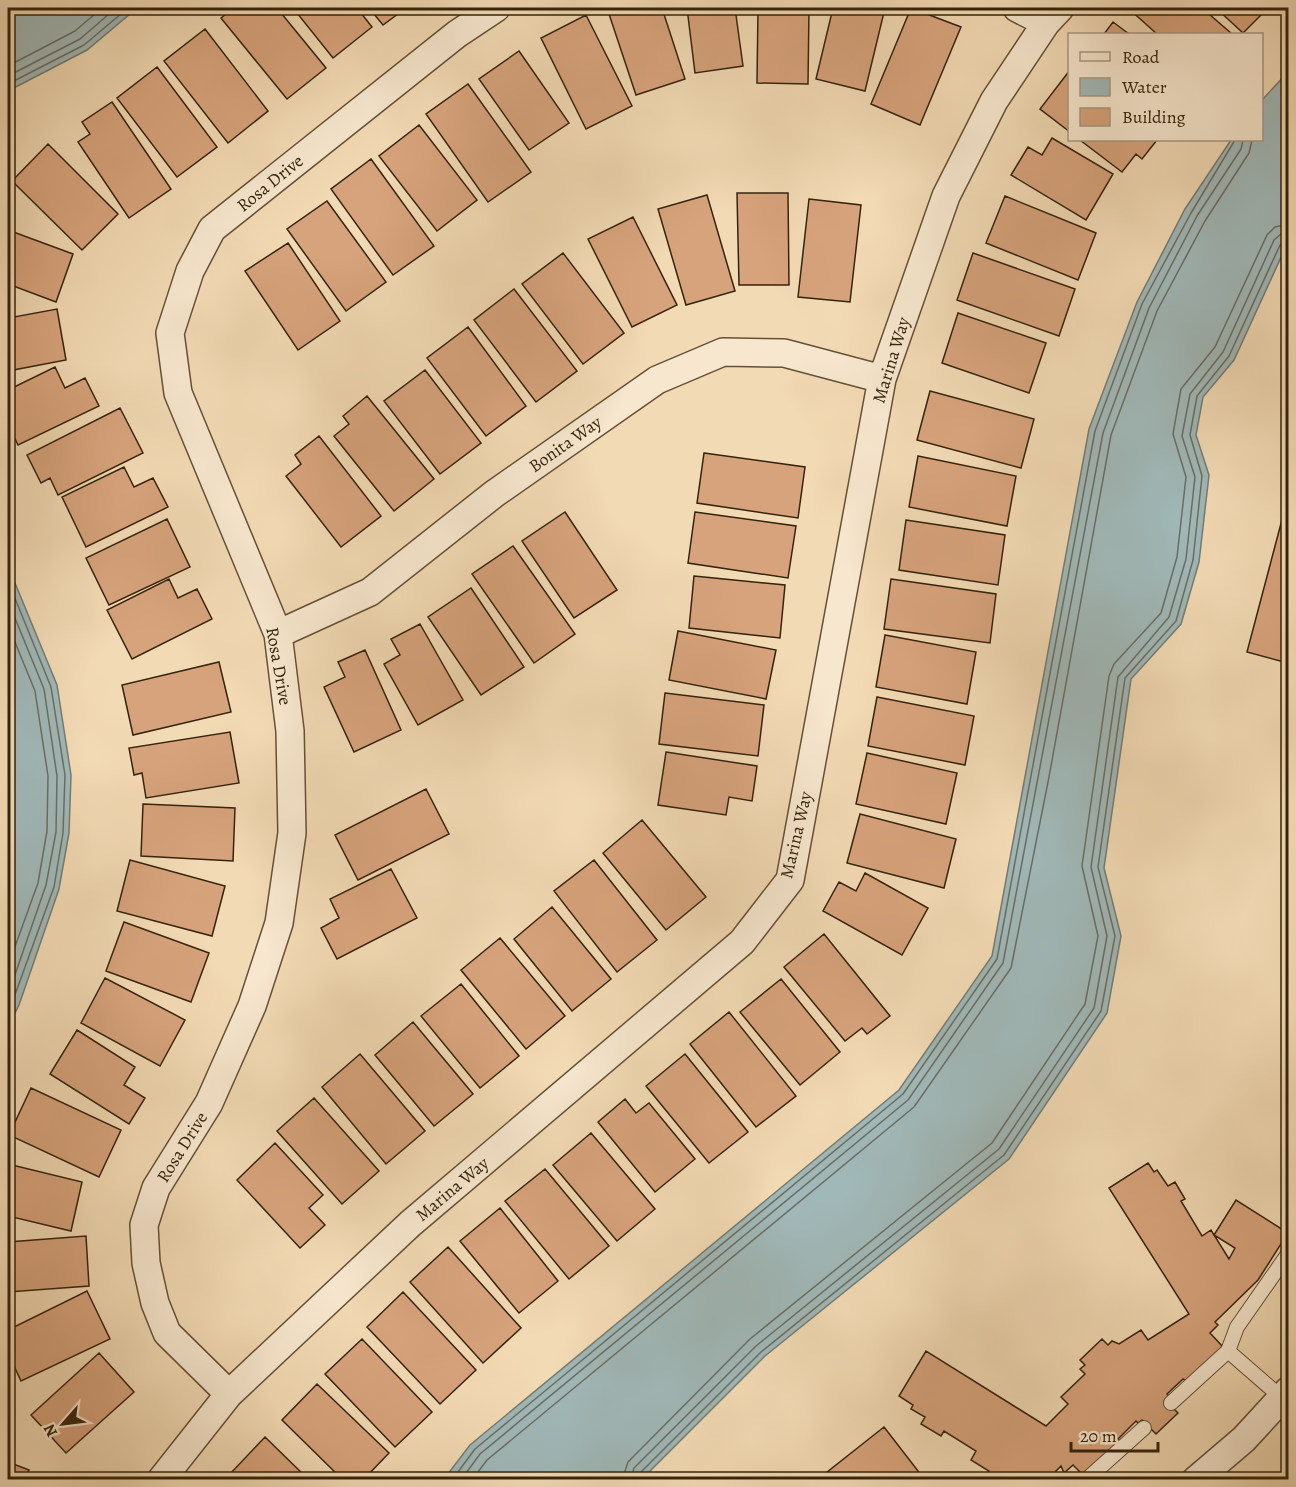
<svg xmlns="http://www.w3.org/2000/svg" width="1296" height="1487" font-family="Alegreya,serif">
  <rect width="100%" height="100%" fill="#f2dab4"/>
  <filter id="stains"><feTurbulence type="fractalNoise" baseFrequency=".00333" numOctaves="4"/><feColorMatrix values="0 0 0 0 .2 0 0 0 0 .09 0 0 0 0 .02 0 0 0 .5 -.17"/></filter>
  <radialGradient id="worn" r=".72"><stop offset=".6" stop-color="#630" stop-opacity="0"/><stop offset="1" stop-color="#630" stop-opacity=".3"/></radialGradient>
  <path fill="#a0b8b8" stroke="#757c73" stroke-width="1.5" d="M8 8H137L87 50 8 91Z
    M1288 72V242L1234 360 1203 397 1196 435 1209 475 1199 562 1181 624 1131 679 1104 868 1121 936 1107 1013 1009 1159 765 1356 642 1479H444L470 1445 899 1090 992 956 1089 429 1137 302 1185 209 1231 140H1262V100Z
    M8 566 57 685 71 775 69 833 59 889 19 1005 8 1027Z"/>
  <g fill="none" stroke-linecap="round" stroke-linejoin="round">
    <path stroke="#6a6e62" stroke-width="1.5" d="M8 66 75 31 102 8
      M8 76 80 39 116 8
      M8 84 84 45 128 8
      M8 581 51 687 65 775 63 833 54 887 8 1014
      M8 601 44 689 57 776 56 832 46 885 8 995
      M8 625 35 691 48 776 47 831 38 883 8 966
      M452 1480 475 1449 903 1094 997 959 1095 431 1142 304 1191 213 1235 140
      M461 1480 480 1454 908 1100 1003 963 1103 433 1149 308 1197 216 1241 149 1243 140
      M472 1480 487 1460 914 1107 1011 968 1049 777 1111 435 1157 311 1205 221 1249 153 1252 140
      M622 1480 628 1462 750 1339 992 1143 1085 1004 1098 936 1082 866 1109 676 1114 664 1161 613 1177 557 1186 477 1173 434 1181 389 1215 347 1267 235 1275 227 1288 224
      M631 1480 634 1468 756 1346 999 1149 1094 1008 1107 936 1091 867 1118 677 1169 617 1186 559 1195 477 1182 436 1190 394 1223 352 1274 240 1281 234 1288 233
      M638 1480 640 1473 761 1352 1004 1155 1101 1011 1115 936 1098 867 1125 678 1176 621 1193 560 1202 476 1190 435 1197 396 1229 356 1280 245 1288 241"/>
  </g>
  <path fill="#d7a37c" stroke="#35230b" stroke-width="1.5" d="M234 8H277L326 68 287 99 221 18Z
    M293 8H357L372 27 333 58Z
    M369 8H406L383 25Z
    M607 8H662L685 79 636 95Z
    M687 8H735L743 66 695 73Z
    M758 8H809L808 84 757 83Z
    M833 8H885L865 91 816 79Z
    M911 8 961 27 920 125 871 104Z
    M1128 8H1202L1232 34H1157Z
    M1216 8H1268L1243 33Z
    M586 15 632 106 586 129 541 38Z
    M1113 22 1129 34H1104Z
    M205 29 268 111 228 143 164 61Z
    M519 51 569 123 529 150 479 79Z
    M157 67 217 147 177 177 117 98Z
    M1070 70V132L1040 109Z
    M468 84 531 172 488 202 426 114Z
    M112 102 171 189 129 218 78 142 90 134 82 122Z
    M419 125 477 200 437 231 379 156Z
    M1052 138 1113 174 1086 220 1011 175 1028 147 1042 155Z
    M1080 140H1157L1142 159 1136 154 1122 172Z
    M48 144 118 214 82 250 12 181Z
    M371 159 434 246 393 275 331 189Z
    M737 193H788L789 285H739Z
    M707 195 735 291 686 305 658 209Z
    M1005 196 1096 233 1078 280 986 243Z
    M809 199 861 205 850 302 798 297Z
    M327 201 386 282 346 311 287 229Z
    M633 217 677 305 632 327 588 239Z
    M8 230 73 254 56 302 8 284Z
    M288 243 340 321 298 350 245 271Z
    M563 253 624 333 583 364 522 284Z
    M973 253 1075 289 1059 336 957 300Z
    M514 289 577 371 536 402 474 320Z
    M57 309 66 360 8 371V318Z
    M958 313 1046 343 1029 393 942 363Z
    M468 327 526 406 486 436 427 358Z
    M55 367 65 388 85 378 99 406 18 445 8 424V390Z
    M425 370 481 443 440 474 384 401Z
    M930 391 1034 419 1021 468 917 440Z
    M367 396 434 479 394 511 334 436 349 424 343 416Z
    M120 408 143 453 58 495 50 478 41 483 27 455Z
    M319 436 381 516 341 547 286 476 301 464 295 455Z
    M704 453 805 467 798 518 697 503Z
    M918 456 1016 476 1007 526 909 507Z
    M124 467 134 487 153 478 168 507 86 547 62 497Z
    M1288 497V663L1247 652Z
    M565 512 617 590 574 618 522 541Z
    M695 512 796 526 788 578 688 563Z
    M167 519 190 567 109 605 86 558Z
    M906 520 1005 535 998 585 899 570Z
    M513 546 575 634 534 663 472 574Z
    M694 576 785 585 780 638 689 628Z
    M169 579 178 598 197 589 212 619 132 659 107 610Z
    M891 579 996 594 990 643 884 629Z
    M471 588 524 667 481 695 428 617Z
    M420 624 463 700 418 725 384 664 400 655 391 639Z
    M678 631 776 650 766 699 669 680Z
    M885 635 976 652 967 704 876 687Z
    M365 650 401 730 354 752 324 687 345 677 338 662Z
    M219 662 231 712 133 735 122 685Z
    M665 693 764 705 758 756 659 744Z
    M877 697 974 716 965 765 868 746Z
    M230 732 239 783 146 798 142 773 134 775 129 748Z
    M666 752 757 766 752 801 729 797 726 815 658 805Z
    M867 753 957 773 946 824 856 804Z
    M426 789 449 834 358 880 335 835Z
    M143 804 235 808 233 861 141 856Z
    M860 814 956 839 944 888 847 863Z
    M642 820 706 897 666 930 603 853Z
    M130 860 225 886 212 936 117 911Z
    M594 860 657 940 617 972 554 891Z
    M391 869 417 918 337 959 321 928 339 918 330 899Z
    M865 873 928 908 902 955 823 911 839 882 856 891Z
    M552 907 611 979 572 1011 514 939Z
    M124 922 209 953 191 1002 106 971Z
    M824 934 890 1016 867 1034 862 1028 845 1041 784 967Z
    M500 938 565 1016 526 1049 461 970Z
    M105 978 185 1020 160 1066 81 1023Z
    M781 979 840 1052 800 1085 740 1012Z
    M461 984 519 1056 480 1088 421 1016Z
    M729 1012 796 1096 756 1127 690 1044Z
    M413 1022 473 1094 434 1126 375 1055Z
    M77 1030 135 1067 124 1085 145 1098 129 1124 50 1074Z
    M360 1054 425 1131 386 1164 322 1087Z
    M685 1054 748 1132 709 1163 646 1086Z
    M31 1088 121 1130 99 1177 9 1135Z
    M314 1098 379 1171 342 1204 277 1131Z
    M625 1099 636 1113 649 1103 695 1159 655 1192 598 1122Z
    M591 1133 655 1209 617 1241 553 1165Z
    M275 1143 323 1195 309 1208 325 1225 300 1248 237 1180Z
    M1148 1163 1154 1172 1157 1170 1168 1186 1175 1182 1185 1199 1181 1201 1202 1236 1211 1230 1229 1259 1235 1248 1214 1235 1236 1200 1288 1233 1258 1280 1215 1322 1218 1325 1210 1333 1224 1348 1188 1382 1183 1379 1167 1394 1170 1397 1166 1401 1178 1413 1156 1434 1142 1420 1138 1423 1136 1421 1118 1439 1121 1443 1086 1478 1073 1465 1064 1473 1061 1466 1047 1480H987L989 1471 971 1460 976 1451 944 1431 941 1436 921 1424 925 1417 911 1409 913 1405 899 1396 926 1351 1046 1426 1068 1404 1061 1397 1085 1374 1080 1369 1085 1365 1080 1360 1102 1339 1108 1345 1112 1341 1119 1344 1141 1330 1148 1340 1189 1314 1109 1188Z
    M8 1164 82 1182 71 1231 8 1216Z
    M545 1169 609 1246 569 1279 505 1201Z
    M500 1208 558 1281 519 1313 460 1241Z
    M86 1236 89 1286 8 1292V1242Z
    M448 1247 521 1328 483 1363 410 1282Z
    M87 1291 110 1339 21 1381 8 1353V1330Z
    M403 1292 476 1370 440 1404 367 1327Z
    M362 1339 432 1412 395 1447 325 1374Z
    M99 1353 134 1392 66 1453 31 1415Z
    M317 1384 389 1453 363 1480H343L282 1420Z
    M884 1427 925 1480H817Z
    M265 1437 309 1480H234L229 1475Z
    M8 1462 29 1470 25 1480H8Z"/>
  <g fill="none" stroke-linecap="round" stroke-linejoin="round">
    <g stroke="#645135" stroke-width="16">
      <path id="lane" d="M1282 1398 1228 1351 1237 1327 1288 1254
        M1171 1403 1228 1351
        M1086 1480 1144 1428"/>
    </g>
    <g stroke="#645135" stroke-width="30">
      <path id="street" d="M1017 8 1046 23
        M278 634 370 592 494 494 657 380 723 352 784 353 882 379
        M229 1394 167 1333 155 1303 146 1263 144 1225 156 1188 209 1103 252 1006 279 923 292 833 290 731 278 634 178 393 170 333 190 271 212 229 457 34 496 8
        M161 1480 229 1394 410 1224 742 942 790 880 882 379 946 196 994 101 1046 23 1060 8
        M1196 1480 1244 1439 1288 1391"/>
    </g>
    <use href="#lane" stroke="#f7e7ce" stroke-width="14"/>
    <use href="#street" stroke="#f7e7ce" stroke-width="27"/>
  </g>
  <g text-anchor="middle" stroke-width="4.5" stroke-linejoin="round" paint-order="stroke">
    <g font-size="18" fill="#35230b" stroke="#f7e7ce">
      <text transform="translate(270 183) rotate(-39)" y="6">Rosa Drive</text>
      <text transform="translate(891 360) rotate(-73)" y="6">Marina Way</text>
      <text transform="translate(565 444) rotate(-35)" y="6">Bonita Way</text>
      <text transform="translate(279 666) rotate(80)" y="6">Rosa Drive</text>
      <text transform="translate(796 835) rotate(-77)" y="6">Marina Way</text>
      <text transform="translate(182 1147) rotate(-58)" y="6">Rosa Drive</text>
      <text transform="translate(452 1189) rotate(-40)" y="6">Marina Way</text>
    </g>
  </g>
  <rect width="1296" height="1487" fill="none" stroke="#f2dab4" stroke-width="30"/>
  <rect x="9" y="9" width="1278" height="1469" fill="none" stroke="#35230b" stroke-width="3"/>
  <rect x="15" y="15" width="1266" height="1457" fill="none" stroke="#35230b" stroke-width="1.5"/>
  <rect x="1068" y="33" width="195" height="108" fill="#f7e7ce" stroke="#a99980" stroke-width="1.5"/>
  <rect x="1080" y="52" width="30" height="9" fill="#f7e7ce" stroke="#a99980" stroke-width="1.5"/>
  <text x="1122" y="63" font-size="18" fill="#35230b">Road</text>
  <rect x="1080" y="78" width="30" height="18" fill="#a0b8b8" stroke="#a99980" stroke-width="1.5"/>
  <text x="1122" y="93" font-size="18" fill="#35230b">Water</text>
  <rect x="1080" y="108" width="30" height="18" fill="#d7a37c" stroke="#a99980" stroke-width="1.5"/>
  <text x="1122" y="123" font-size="18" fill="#35230b">Building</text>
  <g transform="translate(63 1424) rotate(242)" stroke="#f7e7ce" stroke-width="4.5" paint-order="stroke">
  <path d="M0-4.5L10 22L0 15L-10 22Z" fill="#35230b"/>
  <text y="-9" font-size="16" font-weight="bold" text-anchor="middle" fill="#35230b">N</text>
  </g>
  <path d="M1071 1442v9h87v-9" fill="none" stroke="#35230b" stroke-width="3"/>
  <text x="1080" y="1442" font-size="18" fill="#35230b" stroke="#f7e7ce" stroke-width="4.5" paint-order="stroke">20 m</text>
  <rect width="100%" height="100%" filter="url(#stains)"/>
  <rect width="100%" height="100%" fill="url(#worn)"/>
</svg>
